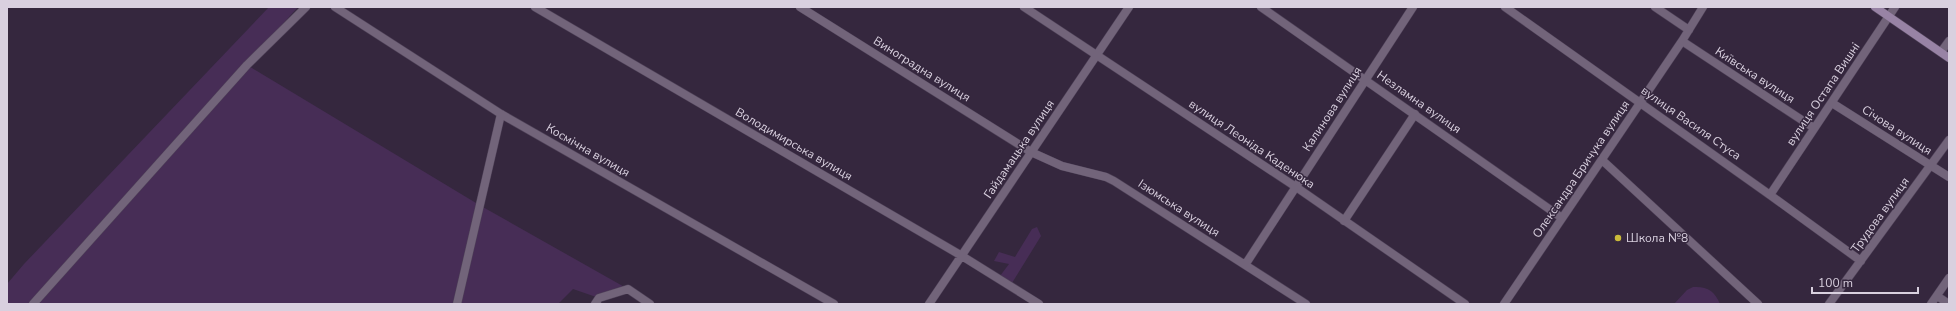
<svg xmlns="http://www.w3.org/2000/svg" width="1956" height="311" font-family="'Nunito Sans',sans-serif">
  <rect width="100%" height="100%" fill="#35273e"/>
  <path fill="#472d56" d="M269 7H298L30 304H7V284L24 264Z
    M247 65 481 206 628 289 599 298 573 289 558 304H33Z
    M1037 227 1041 236 1012 283 1000 276 1009 264 994 261 999 252 1015 257 1032 229Z
    M1693 287C1707 286 1715 291 1720 304H1674L1687 290Z"/>
  <g fill="none" stroke-linecap="round" stroke-linejoin="round">
    <g stroke="#4f4258" stroke-width="9">
      <path id="minor" d="M335 7 501 114 834 304
        M535 7 962 256 1039 304
        M800 7 1031 152 1062 166 1106 177 1114 181 1306 304
        M1024 7 1296 187 1465 304
        M1261 7 1562 218
        M1505 7 1770 195 1861 261
        M1655 7 1689 30
        M1682 41 1814 128
        M1941 52 1949 41
        M1832 103 1949 177
        M1602 160 1758 304
        M1770 195 1895 7
        M1344 221 1415 114
        M1245 265 1413 7
        M1937 296 1949 304
        M457 304 501 114
        M595 304 599 298 628 289 650 304
        M929 304 1129 7
        M1504 304 1682 41 1703 7
        M1829 304 1949 140
        M1931 304 1949 278"/>
    </g>
    <g stroke="#4f4258" stroke-width="9">
      <path id="tertiary" d="M33 304 247 65 306 7"/>
    </g>
    <g stroke="#4f4258" stroke-width="9">
      <path id="secondary" d="M1875 7 1949 58"/>
    </g>
    <use href="#minor" stroke="#72647a" stroke-width="8"/>
    <use href="#tertiary" stroke="#72647a" stroke-width="8"/>
    <use href="#secondary" stroke="#9883a5" stroke-width="8"/>
  </g>
  <circle fill="#caba3a" stroke="#35273e" stroke-width="1.5" cx="1618" cy="238" r="4"/>
  <g text-anchor="middle" stroke-width="3" stroke-linejoin="round" paint-order="stroke">
    <g font-size="12" fill="#d9d0df" stroke="#35273e">
      <text transform="translate(922 69) rotate(32)" y="4">Виноградна вулиця</text>
      <text transform="translate(1755 75) rotate(33)" y="4">Київська вулиця</text>
      <text transform="translate(1823 94) rotate(-56)" y="4">вулиця Остапа Вишні</text>
      <text transform="translate(1419 102) rotate(35)" y="4">Незламна вулиця</text>
      <text transform="translate(1332 109) rotate(-57)" y="4">Калинова вулиця</text>
      <text transform="translate(1691 123) rotate(35)" y="4">вулиця Василя Стуса</text>
      <text transform="translate(1897 130) rotate(33)" y="4">Січова вулиця</text>
      <text transform="translate(794 144) rotate(30)" y="4">Володимирська вулиця</text>
      <text transform="translate(1252 144) rotate(34)" y="4">вулиця Леоніда Каденюка</text>
      <text transform="translate(1019 149) rotate(-56)" y="4">Гайдамацька вулиця</text>
      <text transform="translate(588 150) rotate(30)" y="4">Космічна вулиця</text>
      <text transform="translate(1581 169) rotate(-56)" y="4">Олександра Бричука вулиця</text>
      <text transform="translate(1179 208) rotate(33)" y="4">Ізюмська вулиця</text>
      <text transform="translate(1880 215) rotate(-54)" y="4">Трудова вулиця</text>
    </g>
    <g font-size="12" fill="#d9d0df" stroke="#35273e" text-anchor="start">
      <text x="1626" y="242">Школа №8</text>
    </g>
  </g>
  <rect width="1956" height="311" fill="none" stroke="#d9d0df" stroke-width="16"/>
  <path d="M1812 287v6h106v-6" fill="none" stroke="#d9d0df" stroke-width="2"/>
  <text x="1818" y="287" font-size="12" fill="#d9d0df" stroke="#35273e" stroke-width="3" paint-order="stroke">100 m</text>
</svg>
